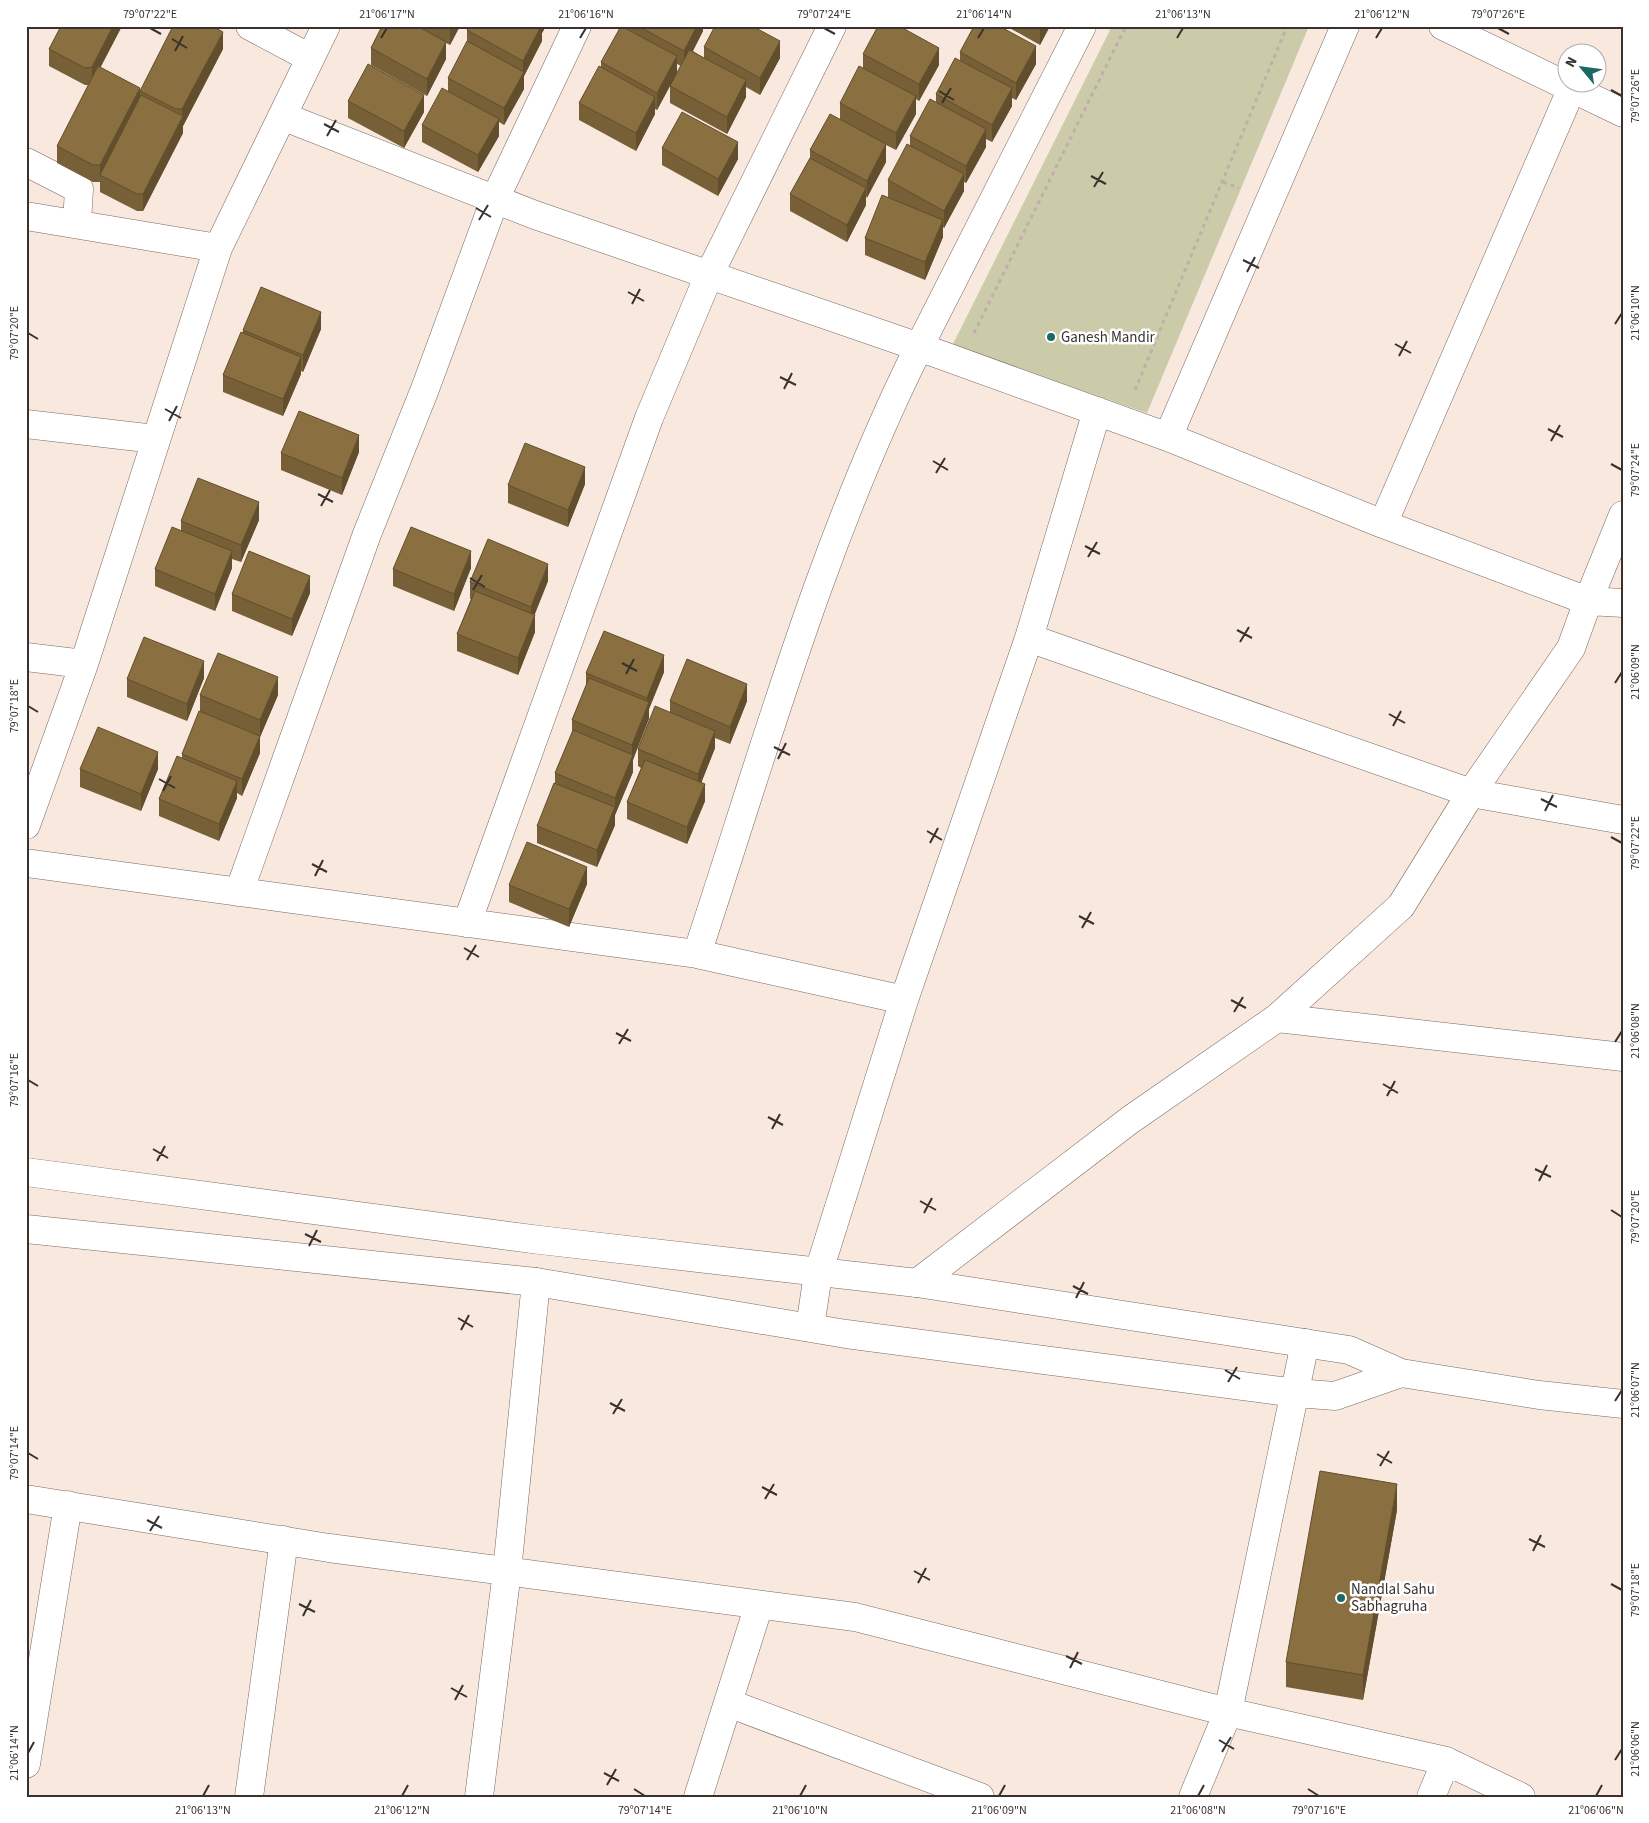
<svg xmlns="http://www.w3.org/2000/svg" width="1649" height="1823" font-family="'Source Sans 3',sans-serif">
  <rect width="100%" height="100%" fill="#f9e8de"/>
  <path fill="#cbcbaa" d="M1112 26H1309L1147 413 952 346Z"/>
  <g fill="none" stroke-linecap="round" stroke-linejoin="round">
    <g stroke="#786961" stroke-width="29">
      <path id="minor" d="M250 26 310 58
        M1082 26 919 347 1168 437 1383 524 1588 601 1571 648 1471 793 1623 820
        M1443 26 1623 113
        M282 116 535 215 919 347C823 539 764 751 697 954
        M26 162 79 189 77 223
        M26 216 218 248
        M26 424 155 439
        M1168 437 1345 26
        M1623 515 1588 601 1623 603
        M1383 524 1572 88
        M1029 638 1097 411
        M26 657 84 664
        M26 825 84 664 218 248 326 26
        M26 863 697 954 904 1000
        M239 892 367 534 425 389 495 199 577 26
        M467 923 649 418 709 275 832 26
        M1277 1018 1623 1057
        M810 1327 818 1274 904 1000 1029 638 1471 793 1401 906 1277 1018 1130 1120 917 1283
        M26 1499 329 1548 855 1617 1228 1712 1305 1343
        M728 1703 980 1797
        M26 1764 68 1505
        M249 1797 284 1540
        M479 1797 507 1571 536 1282
        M698 1797 759 1605
        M1193 1797 1228 1712 1446 1761
        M1431 1797 1446 1761 1521 1797"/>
    </g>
    <g stroke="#786961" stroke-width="29">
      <path id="major" d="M26 1172 540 1240 917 1283 1349 1350 1401 1373 1539 1395 1623 1404
        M26 1229 536 1282 846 1334 1296 1393 1335 1396 1401 1373"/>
    </g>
    <path stroke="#beb0a9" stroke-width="3" stroke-dasharray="4 4" stroke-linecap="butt" d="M1223 182 1239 188
      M974 333 1126 26
      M1135 390 1286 29 1279 26"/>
    <use href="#minor" stroke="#fff" stroke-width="28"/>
    <use href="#major" stroke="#fff" stroke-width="28"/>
  </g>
  <path fill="#775f37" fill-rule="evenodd" d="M122 26 100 67 140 98V91L223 49 183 126V133L143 211H137L100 192V181V182H93L57 163V146L89 85H85L49 66V49Z
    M382 26H460L450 45 446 43V59L427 96 371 65V48Z
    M469 26H546L542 33V41L524 76V89L504 125 499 122V136L478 172 422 142V125L448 91V78L467 42V30Z
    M627 26H703V31L693 51 704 58V47L780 58 760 95 746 87V97L727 134 670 103V86L657 110 655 109V114L636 151 579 120V103L601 67V62L627 30ZM677 64 681 66 677 73Z
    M1006 26H1050L1040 45Z
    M960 52 1036 64 1016 100 1012 98V106L992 142 986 139V147L966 183 964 182V191L944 228 943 227V237L925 280 865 255V238L888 197V180L910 145V136L936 102V94L960 60Z
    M863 54 939 65 919 101 916 99V114L896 150 886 145V162L866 198V205L847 242 790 211V194L810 158V150L840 119V103L863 68Z
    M348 101 424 112 404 148 348 118Z
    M662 148 738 159 718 196 662 165Z
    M321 329 303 372 301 371V374L283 416 223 392V375L243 333V330Z
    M359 452 342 495 281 470V453Z
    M585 484 568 527 508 503V485Z
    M259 520 241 562 232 559V568L215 611 155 586V569L181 530V521Z
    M471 568 454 611 393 586V569Z
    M548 581 534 615 535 632 518 675 457 651V634L471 599H470V582Z
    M310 593 292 636 232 611V594Z
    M664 672 649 709 633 760V772L615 815V825L597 867 537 843V826L555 783V773L572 733V720L586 686V673Z
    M204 678 187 721 127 697V679Z
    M200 695H278L260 737V753L242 796 237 793V798L219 841 159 816V799L182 758V754L200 711Z
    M670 701H747L730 744 715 738V748L701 783 705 801 687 844 627 819V802L641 768 638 766V749L670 712Z
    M80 769H158L141 811 80 787Z
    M587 884 569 927 509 902V885Z
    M1397 1510 1363 1700 1286 1687V1662Z"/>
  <path fill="#614e2d" d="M113 26H122L92 84V67Z
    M451 26H460L450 45V28Z
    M541 26H546L542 33V41L524 76V89L504 125V108L523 74V61Z
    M697 26H703V31L684 68V51Z
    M1040 26H1050L1040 45Z
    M223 32V49L183 126V133L143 211V194L182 116V109Z
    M780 41V58L760 95V78Z
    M446 42V59L427 96V79Z
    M1036 46V64L1016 100V83Z
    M939 48V65L919 101V84Z
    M677 56V73L657 110V93Z
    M746 80V97L727 134V117Z
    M140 88V105L100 175V182V165Z
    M1012 88V106L992 142V125Z
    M424 95V112L404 148V131Z
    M916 96V114L896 150V133Z
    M655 97V114L636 151V133Z
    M499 119V136L478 172V155Z
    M986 129V147L966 183V166Z
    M738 142V159L718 196V179Z
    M886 144V162L867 198V181Z
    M964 174V191L944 228V211Z
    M866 188V205L847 242V225Z
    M943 220V237L925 280V262Z
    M321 312V329L303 372V355Z
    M301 357V374L283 416V399Z
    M359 435V452L342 495V478Z
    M585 467V484L568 527V510Z
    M259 502V520L241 562V545Z
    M232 551V568L215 611V594Z
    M471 551V568L454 611V594Z
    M548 564V581L531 624V607Z
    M310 576V593L292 636V619Z
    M535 615V632L518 675V658Z
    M664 655V672L649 709V719L633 760V772L615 815V798L632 757V745L647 709V698Z
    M204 661V678L187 721V704Z
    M278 677V695L260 737V720Z
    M747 684V701L730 744V727Z
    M715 731V748L698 791V774Z
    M260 736V753L242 796V779Z
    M158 752V769L141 811V794Z
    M237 781V798L219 841V824Z
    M705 784V801L687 844V827Z
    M615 807V825L597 867V850Z
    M587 867V884L569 927V909Z
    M1397 1484V1510L1363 1700V1675Z"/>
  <path fill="#8a6f40" stroke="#614e2d" d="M61 26H113L92 67 85 68 49 49Z
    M173 26H212L223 32 182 109H176L140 91Z
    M382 26H417L446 42 427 79 371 48Z
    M469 26H541L523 61 467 30Z
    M621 26 677 56 657 93 601 62Z
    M638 26H697L684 51Z
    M715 26H752L780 41 760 78 704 47Z
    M878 26H899L939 48 919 84 863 54Z
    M974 26H999L1036 46 1016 83 960 52Z
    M467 41 524 72 504 108 448 78Z
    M689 50 746 80 727 117 670 86Z
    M955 58 1012 88 992 125 936 94Z
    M368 64 424 95 404 131 348 101Z
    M98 66 140 88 100 165H93L57 146Z
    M599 66 655 97 636 133 579 103Z
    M859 66 916 96 896 133 840 103Z
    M442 88 499 119 478 155 422 125Z
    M141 95 183 116 143 194H137L100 175Z
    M930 99 986 129 966 166 910 136Z
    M682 112 738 142 718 179 662 148Z
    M830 114 886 144 867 181 810 150Z
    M907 144 964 174 944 211 888 180Z
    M810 158 866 188 847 225 790 194Z
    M882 195 943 220 925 262 865 238Z
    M261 287 321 312 303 355 243 330Z
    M241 332 301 357 283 399 223 375Z
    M299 411 359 435 342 478 281 453Z
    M525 443 585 467 568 510 508 485Z
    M198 478 259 502 241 545 181 521Z
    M172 527 232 551 215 594 155 569Z
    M411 527 471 551 454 594 393 569Z
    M488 539 548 564 531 607 470 582Z
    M249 551 310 576 292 619 232 594Z
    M475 591 535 615 518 658 457 634Z
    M604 631 664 655 647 698 586 673Z
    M144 637 204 661 187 704 127 679Z
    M218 653 278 677 260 720 200 695Z
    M687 659 747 684 730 727 670 701Z
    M589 678 649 702 632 745 572 720Z
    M655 706 715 731 698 774 638 749Z
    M199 711 260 736 242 779 182 754Z
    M98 727 158 752 141 794 80 769Z
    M573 730 633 755 615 798 555 773Z
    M177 756 237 781 219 824 159 799Z
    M645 760 705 784 687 827 627 802Z
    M554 783 615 807 597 850 537 826Z
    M527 842 587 867 569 909 509 885Z
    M1320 1471 1397 1484 1363 1675 1286 1662Z"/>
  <path fill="none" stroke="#38312e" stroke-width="2" d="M150 28 161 34M824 28 835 34M1498 28 1509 34M381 38 387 28M580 38 586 28M978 38 984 28M1177 38 1183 28M1376 38 1382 28M172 39 187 48M175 51 183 36M1611 90 1622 96M939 91 954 100M942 103 951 88M324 124 339 132M327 136 336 120M1091 176 1106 184M1094 187 1103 172M476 208 491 217M479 220 488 205M1243 260 1259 268M1247 272 1255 257M628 292 644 301M632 304 640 289M1615 324 1622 313M28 333 38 339M1395 344 1411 353M1399 356 1407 341M780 377 796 385M784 389 792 373M165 409 181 418M169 421 177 406M1548 429 1563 437M1551 441 1560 425M933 461 948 470M1611 464 1622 470M936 473 945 458M318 494 333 502M321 506 330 490M1085 546 1100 554M1088 557 1097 542M470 578 485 587M473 590 482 575M1237 630 1252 638M1240 642 1249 627M622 663 637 671M626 674 634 659M1615 683 1622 672M28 706 38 712M1389 714 1405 723M1393 726 1401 711M774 747 790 755M778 759 786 743M159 779 175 788M163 791 171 776M1541 799 1557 807M1545 811 1553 795M927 831 942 840M1611 837 1622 843M930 843 938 828M312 864 327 872M315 876 323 860M1079 916 1094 924M1082 928 1091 912M464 948 479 957M467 960 476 945M1231 1000 1246 1008M1234 1012 1243 997M616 1033 631 1041M1615 1042 1622 1031M619 1044 628 1029M28 1080 38 1086M1383 1084 1398 1093M1387 1096 1395 1081M768 1117 783 1125M772 1129 780 1114M153 1149 168 1158M157 1161 165 1146M1535 1169 1551 1177M1539 1181 1547 1165M920 1201 936 1210M1611 1210 1622 1217M924 1213 932 1198M305 1234 321 1242M309 1246 317 1230M1073 1286 1088 1294M1076 1298 1084 1282M458 1318 473 1327M461 1330 469 1315M1225 1370 1240 1379M1228 1382 1237 1367M1615 1401 1622 1390M610 1403 625 1411M613 1414 622 1399M28 1453 38 1459M1377 1454 1392 1463M1380 1466 1389 1451M762 1487 777 1495M765 1499 774 1484M147 1520 162 1528M150 1531 159 1516M1529 1539 1545 1547M1533 1551 1541 1535M914 1571 930 1580M918 1583 926 1568M1611 1584 1622 1590M299 1604 315 1612M303 1616 311 1600M1066 1656 1082 1664M1070 1668 1078 1652M451 1688 467 1697M455 1700 463 1685M1219 1740 1234 1749M1222 1752 1231 1737M28 1753 34 1742M1615 1760 1622 1749M604 1773 619 1781M607 1785 616 1769M634 1789 645 1796M1308 1789 1319 1796M203 1796 209 1785M402 1796 408 1785M800 1796 806 1785M999 1796 1005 1785M1198 1796 1204 1785M1596 1796 1602 1785"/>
  <g fill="#1b6865" stroke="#fff" stroke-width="2">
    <circle cx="1051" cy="337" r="5"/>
    <circle cx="1341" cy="1598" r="5"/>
  </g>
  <g text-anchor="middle" stroke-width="5" stroke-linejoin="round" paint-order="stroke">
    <g font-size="15" fill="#38312e" stroke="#fff" text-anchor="start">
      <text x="1061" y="342">Ganesh Mandir</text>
      <text x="1351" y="1594">Nandlal Sahu<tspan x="1351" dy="17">Sabhagruha</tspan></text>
    </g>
  </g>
  <rect width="1649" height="1823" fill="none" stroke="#ffffff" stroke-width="55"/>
  <g transform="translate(1582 68) rotate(299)"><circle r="24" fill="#ffffff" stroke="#afadab"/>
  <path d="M0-4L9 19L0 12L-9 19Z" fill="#1b6865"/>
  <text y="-8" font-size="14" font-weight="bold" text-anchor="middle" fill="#38312e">N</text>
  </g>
  <rect x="28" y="28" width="1594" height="1768" fill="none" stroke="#38312e" stroke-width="2"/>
  <g font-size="12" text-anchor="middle" fill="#38312e">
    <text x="150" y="18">79°07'22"E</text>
    <text x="387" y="18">21°06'17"N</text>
    <text x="586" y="18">21°06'16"N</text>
    <text x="824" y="18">79°07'24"E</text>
    <text x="984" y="18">21°06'14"N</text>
    <text x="1183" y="18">21°06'13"N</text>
    <text x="1382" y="18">21°06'12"N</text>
    <text x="1498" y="18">79°07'26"E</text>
    <text transform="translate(1635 96) rotate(-90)" y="4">79°07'26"E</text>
    <text transform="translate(1635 313) rotate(-90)" y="4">21°06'10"N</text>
    <text transform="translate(14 333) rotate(-90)" y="4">79°07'20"E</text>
    <text transform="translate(1635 470) rotate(-90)" y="4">79°07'24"E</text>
    <text transform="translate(1635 672) rotate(-90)" y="4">21°06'09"N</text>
    <text transform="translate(14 706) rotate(-90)" y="4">79°07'18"E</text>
    <text transform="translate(1635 843) rotate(-90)" y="4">79°07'22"E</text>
    <text transform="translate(1635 1031) rotate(-90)" y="4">21°06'08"N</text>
    <text transform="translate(14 1080) rotate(-90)" y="4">79°07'16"E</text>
    <text transform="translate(1635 1217) rotate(-90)" y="4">79°07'20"E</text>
    <text transform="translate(1635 1390) rotate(-90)" y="4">21°06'07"N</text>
    <text transform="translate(14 1453) rotate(-90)" y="4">79°07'14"E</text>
    <text transform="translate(1635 1590) rotate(-90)" y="4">79°07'18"E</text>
    <text transform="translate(1635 1749) rotate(-90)" y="4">21°06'06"N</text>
    <text transform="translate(14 1753) rotate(-90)" y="4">21°06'14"N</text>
    <text x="203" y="1814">21°06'13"N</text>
    <text x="402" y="1814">21°06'12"N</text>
    <text x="645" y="1814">79°07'14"E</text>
    <text x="800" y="1814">21°06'10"N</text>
    <text x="999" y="1814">21°06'09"N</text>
    <text x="1198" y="1814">21°06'08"N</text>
    <text x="1319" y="1814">79°07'16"E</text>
    <text x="1596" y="1814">21°06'06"N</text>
  </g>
</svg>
